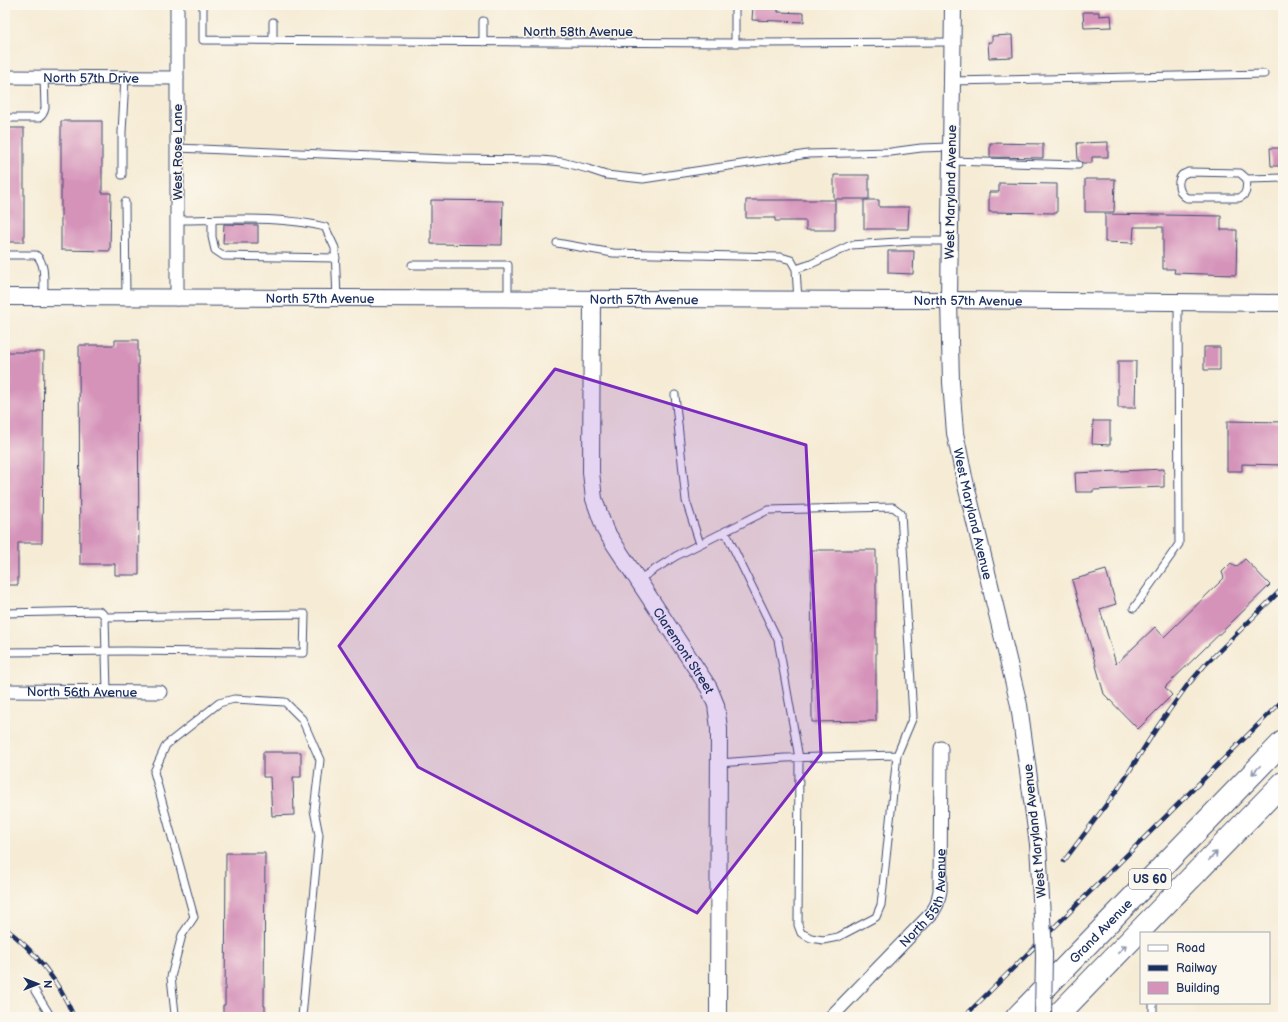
<svg xmlns="http://www.w3.org/2000/svg" width="1288" height="1022" font-family="'Balsamiq Sans',sans-serif">
  <rect width="100%" height="100%" fill="#fbf7ec"/>
  <filter id="ink" filterUnits="userSpaceOnUse"><feTurbulence type="fractalNoise" baseFrequency=".025" numOctaves="2"/><feDisplacementMap in="SourceGraphic" scale="8" xChannelSelector="R" yChannelSelector="G"/><feConvolveMatrix kernelMatrix="1 2 1 2 8 2 1 2 1" color-interpolation-filters="sRGB"/></filter>
  <filter id="wash" filterUnits="userSpaceOnUse"><feTurbulence type="fractalNoise" baseFrequency=".012" numOctaves="4" result="noise"/><feDisplacementMap in="SourceGraphic" scale="16" xChannelSelector="R" yChannelSelector="G"/><feGaussianBlur stdDeviation="0.9" result="paint"/><feColorMatrix in="noise" values="0 0 0 0 0 0 0 0 0 0 0 0 0 0 0 0 0 1.4 0 .05"/><feComposite in="paint" operator="in"/></filter>
  <g filter="url(#wash)">
    <rect width="100%" height="100%" fill="#f6ecd6"/>
    <g id="blocks">
      <path fill="#d593ba" d="M753 5H778V12L804 13V22L752 20Z
        M1083 12H1099V16L1111 15 1112 27 1084 28Z
        M1012 35 1013 57 989 58 988 42H992V36Z
        M61 121H102V193H111L110 251 61 250Z
        M5 128H24V242H5Z
        M1108 142V157H1092V163H1083L1078 160 1077 143Z
        M990 143 1043 144V158L990 157Z
        M1270 148H1283V166H1271Z
        M834 175H869V199H834Z
        M1085 179H1115L1114 212H1085Z
        M999 183 1057 184V213L989 212V192H999Z
        M431 200 503 201 502 245 431 244Z
        M746 200H835V230H806V221H775V218H746Z
        M864 200H879V207H909L908 229H864Z
        M1105 214 1221 216V230H1237L1236 275 1174 273 1175 269H1163V227H1134L1133 243 1105 242Z
        M224 224 258 225V243H223Z
        M888 251H914L913 274 888 273Z
        M115 340H138L139 575H115V564H80L79 345H115Z
        M1204 347H1220V370H1204Z
        M5 352H44L42 543H18V585H5Z
        M1118 361H1136L1135 408H1118Z
        M1093 421H1110V445L1092 444Z
        M1227 421 1283 422V465L1242 464V471H1227Z
        M1164 469V487L1093 490V492H1076L1075 473Z
        M811 550H876V721L812 722Z
        M1245 559 1270 585 1165 687 1172 695 1138 729 1104 694 1072 580 1106 570 1116 604 1100 609 1116 664 1155 627 1164 637 1224 578 1222 572 1231 563 1236 567Z
        M263 752H301V777H293L294 815 272 816 270 777H263Z
        M226 853H265L264 1006H265V1017H223V1005H225Z"/>
    </g>
  </g>
  <g filter="url(#ink)">
    <use href="#blocks" fill-opacity="0" stroke="#3c4b70" stroke-width="1"/>
    <g fill="none" stroke-linecap="round" stroke-linejoin="round">
      <g stroke="#3c4b70" stroke-width="9">
        <path id="service" d="M203 5V40L735 43 952 42
          M273 41V22
          M483 42V21
          M735 43V5
          M952 81 1264 74
          M5 118H39C43 115 44 113 45 108L44 77
          M177 148 447 159 541 160 562 162 588 169 606 175 643 179 808 154 891 152 921 148 951 147
          M951 161 1078 165
          M122 175V132L125 78
          M1247 179C1246 187 1248 195 1239 198H1187C1179 194 1176 182 1182 175 1183 174 1187 173 1188 172L1240 173 1247 179 1283 178
          M125 202 126 298
          M177 220C225 220 278 215 325 227L335 248 337 299
          M212 220V237L215 250 224 256 336 258
          M557 243 613 253 781 257 791 260 796 269 798 300
          M5 255H36C47 264 43 284 44 297
          M412 265H508V299
          M796 269 811 264 851 245 913 241H950
          M675 395 686 501 700 544
          M725 531 778 640 799 758 798 925 801 933 811 938 823 940 838 937 876 917 881 905 897 755
          M638 580 676 556 768 510 893 507 901 513 913 717 897 755 785 758 719 763
          M1134 608 1179 544 1178 302
          M5 613 99 611 102 613 105 617 107 691
          M5 652 128 651 304 653 305 614 105 617
          M35 991 51 1017
          M1153 1003V1017
          M181 1017 175 1014 171 977 182 935 194 917 154 772 166 745 219 703 234 699 285 702 302 719 320 760 314 810 319 835 302 1017"/>
      </g>
      <g stroke="#3c4b70" stroke-width="15">
        <g id="minor">
          <path id="s1" d="M5 77 177 78"/>
          <path d="M177 299V5"/>
          <path id="s2" d="M5 691 160 692"/>
          <path id="s3" d="M831 1017 932 913 937 904 940 891 941 748"/>
        </g>
      </g>
      <g stroke="#3c4b70" stroke-width="18">
        <g id="tertiary">
          <path id="s4" d="M953 5 949 300 951 382 955 433 964 477 1019 705 1038 844"/>
          <path id="s5" d="M5 297 949 300 1283 303"/>
          <path id="s6" d="M592 300 591 472 594 499 605 530 709 688 716 705 719 728 718 1017"/>
        </g>
      </g>
      <g stroke="#3c4b70" stroke-width="24">
        <g id="trunk">
          <path id="s7" d="M1017 1017 1283 742"/>
          <path d="M1056 1017 1283 783"/>
        </g>
      </g>
      <use href="#service" stroke="#fff" stroke-width="7"/>
      <use href="#minor" stroke="#fff" stroke-width="13"/>
      <use href="#tertiary" stroke="#fff" stroke-width="16"/>
      <use href="#trunk" stroke="#fff" stroke-width="22"/>
      <g stroke="#1b2f5e" stroke-width="4.5">
        <path id="rail" d="M1064 861 1118 789 1158 726 1186 687 1205 665 1283 588
          M5 928C35 951 59 982 74 1017
          M964 1017 1283 700"/>
      </g>
      <use href="#rail" stroke="#fbf7ec" stroke-width="3" stroke-dasharray="9" stroke-linecap="butt"/>
      <g stroke="#3c4b70" stroke-width="18" stroke-linecap="butt">
        <path id="tertiary-bridge" d="M1038 844 1044 954 1043 1017"/>
      </g>
      <use href="#tertiary-bridge" stroke="#fff" stroke-width="16"/>
    </g>
    <defs><path id="oneway-shaft" d="M-6 0H5M1.5-3L5.5 0L1.5 3" fill="none" stroke-width="1.6" stroke-linecap="round" stroke-linejoin="round"/></defs>
    <g stroke="#8d97ae">
      <use href="#oneway-shaft" transform="translate(1256 770) rotate(134)"/>
      <use href="#oneway-shaft" transform="translate(1213 856) rotate(-46)"/>
      <use href="#oneway-shaft" transform="translate(1122 949) rotate(-46)"/>
    </g>
  </g>
  <path fill="#7b2cbf" fill-opacity="0.2" stroke="#7b2cbf" stroke-width="3" stroke-linejoin="round" d="M555 369 806 445 821 754 697 913 418 767 339 646Z"/>
  <g text-anchor="middle" stroke-width="3" stroke-linejoin="round" paint-order="stroke">
    <rect fill="#fbf7ec" stroke="#5e6b89" stroke-width="1" x="1129" y="869" width="42" height="20" rx="3"/>
    <g font-size="12" font-weight="bold" fill="#1b2f5e">
      <text x="1150" y="883">US 60</text>
    </g>
    <g font-size="13" fill="#1b2f5e" stroke="#fbf7ec">
      <text x="578" y="36">North 58th Avenue</text>
      <text dy="5" stroke="none"><textPath href="#s1" startOffset="86">North 57th Drive</textPath></text>
      <text transform="translate(177 152) rotate(-90)" y="5">West Rose Lane</text>
      <text transform="translate(950 192) rotate(-89)" y="5">West Maryland Avenue</text>
      <text dy="5" stroke="none"><textPath href="#s5" startOffset="315">North 57th Avenue</textPath></text>
      <text dy="5" stroke="none"><textPath href="#s5" startOffset="639">North 57th Avenue</textPath></text>
      <text dy="5" stroke="none"><textPath href="#s5" startOffset="963">North 57th Avenue</textPath></text>
      <text dy="5" stroke="none"><textPath href="#s4" startOffset="511">West Maryland Avenue</textPath></text>
      <text dy="5" stroke="none"><textPath href="#s6" startOffset="376">Claremont Street</textPath></text>
      <text dy="5" stroke="none"><textPath href="#s2" startOffset="77">North 56th Avenue</textPath></text>
      <text transform="translate(1034 831) rotate(-96)" y="5">West Maryland Avenue</text>
      <text dy="5" stroke="none"><textPath href="#s3" startOffset="156">North 55th Avenue</textPath></text>
      <text dy="5" stroke="none"><textPath href="#s7" startOffset="120">Grand Avenue</textPath></text>
    </g>
  </g>
  <rect width="1288" height="1022" fill="none" stroke="#fbf7ec" stroke-width="20"/>
  <rect x="1140" y="932" width="130" height="72" fill="#fbf7ec" stroke="#a1a7b3"/>
  <rect x="1148" y="945" width="20" height="6" fill="#ffffff" stroke="#a1a7b3"/>
  <text x="1176" y="952" font-size="12" fill="#1b2f5e">Road</text>
  <rect x="1148" y="965" width="20" height="6" fill="#1b2f5e" stroke="#a1a7b3"/>
  <text x="1176" y="972" font-size="12" fill="#1b2f5e">Railway</text>
  <rect x="1148" y="982" width="20" height="12" fill="#d593ba" stroke="#a1a7b3"/>
  <text x="1176" y="992" font-size="12" fill="#1b2f5e">Building</text>
  <g transform="translate(38 984) rotate(90)" stroke="#fbf7ec" stroke-width="3" paint-order="stroke">
  <path d="M0-3L7 15L0 10L-7 15Z" fill="#1b2f5e"/>
  <text y="-6" font-size="11" font-weight="bold" text-anchor="middle" fill="#1b2f5e">N</text>
  </g>
</svg>
